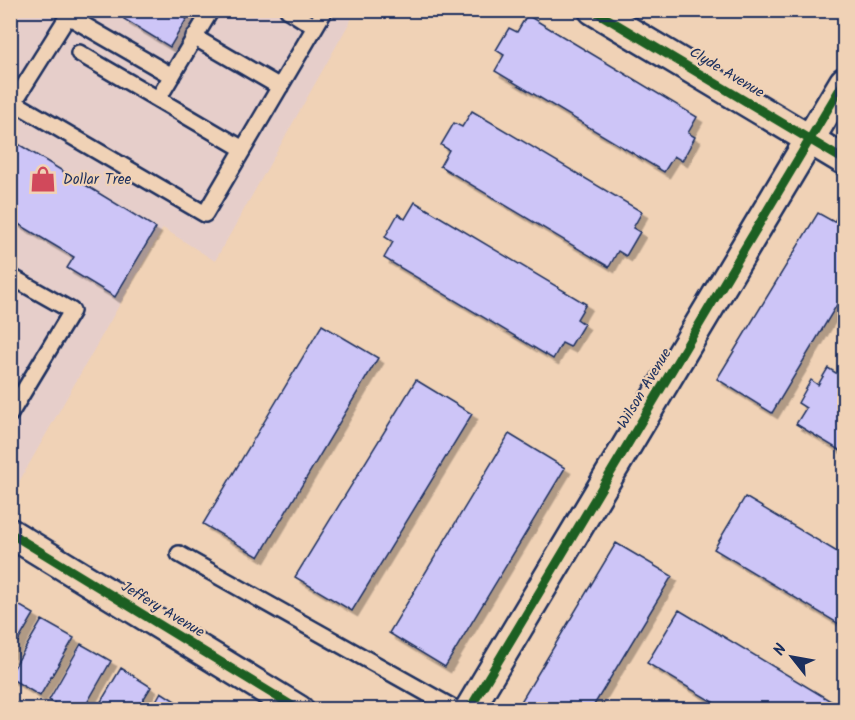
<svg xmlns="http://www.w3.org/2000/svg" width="855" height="720" font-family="Kalam,sans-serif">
  <defs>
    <filter id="shadow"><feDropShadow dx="5.5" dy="5.5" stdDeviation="0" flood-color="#0004"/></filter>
  </defs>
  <rect width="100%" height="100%" fill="#f0d2b6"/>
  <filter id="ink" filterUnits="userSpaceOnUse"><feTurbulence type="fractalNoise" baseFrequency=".0167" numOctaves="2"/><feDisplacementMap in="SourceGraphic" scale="12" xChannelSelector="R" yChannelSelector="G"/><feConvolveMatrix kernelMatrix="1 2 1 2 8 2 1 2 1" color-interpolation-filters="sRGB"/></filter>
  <g filter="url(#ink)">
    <path fill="#e6ceca" d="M11 11H356L215 261 163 228 11 496Z"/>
    <path fill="#cdc5f7" stroke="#1b2f5e" stroke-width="1.5" filter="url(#shadow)" d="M129 10H192L170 47 124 19Z
      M527 15 697 117 688 133 695 137 682 161 674 156 664 172 495 71 504 55 496 50 509 28 517 32Z
      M472 111 642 212 633 228 640 232 626 256 618 251 609 267 440 166 449 150 441 145 454 123 462 127Z
      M10 139 156 228 115 297 67 268 74 257 10 219Z
      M415 202 586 304 577 319 584 324 570 347 562 343 553 359 384 258 393 242 385 237 398 214 405 219Z
      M840 212 844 215V293L772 413 717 379 818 213 834 222Z
      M322 325 378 358 259 557 203 524Z
      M828 368 844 378V453L796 424 806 408 798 403 811 380 818 385Z
      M416 380 472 414 352 611 295 577Z
      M509 434 565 468 445 667 389 633Z
      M745 497 844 556V627L714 549Z
      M616 543 672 576 591 710H516Z
      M10 600 34 614 10 655Z
      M679 610 844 709V710H726L647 663Z
      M42 620 74 638 40 696 10 678V674Z
      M81 644 111 661 83 710H65L49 700Z
      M121 668 151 687 137 710H96Z
      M161 692 189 710H151Z
      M10 700 27 710H10Z"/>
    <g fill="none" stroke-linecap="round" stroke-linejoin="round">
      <g stroke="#1b2f5e" stroke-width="20">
        <path id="lane" d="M288 10 315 27
          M194 37 280 87
          M79 53 243 149
          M158 99 211 10
          M10 100 205 214 325 10
          M14 102 68 16 172 76
          M10 276 72 311 10 414
          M179 554 457 710"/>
      </g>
      <g stroke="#1b2f5e" stroke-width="33">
        <path id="street" d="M593 10 844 160
          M10 533 299 710
          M469 710 844 82"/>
      </g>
      <use href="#lane" stroke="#f0d2b6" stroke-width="15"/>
      <use href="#street" stroke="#f0d2b6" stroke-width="28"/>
      <g stroke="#f0d2b6" stroke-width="13">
        <path id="cycleway" d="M593 10 844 160
          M10 533 299 710
          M469 710 844 82"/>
      </g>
      <use href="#cycleway" stroke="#1b5e20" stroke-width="9"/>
    </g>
  </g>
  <defs>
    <g id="shop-bare" transform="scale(2.07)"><path d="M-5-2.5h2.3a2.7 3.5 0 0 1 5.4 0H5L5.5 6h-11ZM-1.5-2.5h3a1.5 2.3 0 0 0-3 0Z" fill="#d1495b" stroke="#f0d2b6" stroke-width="2.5" paint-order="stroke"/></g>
  </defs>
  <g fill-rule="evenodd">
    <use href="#shop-bare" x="43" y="179"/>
  </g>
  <g text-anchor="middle" stroke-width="4.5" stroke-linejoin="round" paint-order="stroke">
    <g font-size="15" fill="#1b2f5e" stroke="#f0d2b6">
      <text transform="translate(727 72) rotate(31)" y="5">Clyde Avenue</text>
      <text transform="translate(644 388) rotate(-59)" y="5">Wilson Avenue</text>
      <text transform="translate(163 609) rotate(31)" y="5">Jeffery Avenue</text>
    </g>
    <g font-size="15" fill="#1b2f5e" stroke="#f0d2b6" text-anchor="start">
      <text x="63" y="184">Dollar Tree</text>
    </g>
  </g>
  <rect width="855" height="720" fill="none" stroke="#f0d2b6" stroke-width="36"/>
  <rect x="18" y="18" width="819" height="684" fill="none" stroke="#1b2f5e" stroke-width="2" filter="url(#ink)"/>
  <g transform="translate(792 657) rotate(301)" stroke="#f0d2b6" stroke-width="4.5" paint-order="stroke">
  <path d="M0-4.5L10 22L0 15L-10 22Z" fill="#1b2f5e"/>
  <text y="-9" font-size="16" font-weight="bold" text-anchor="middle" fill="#1b2f5e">N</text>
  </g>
</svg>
